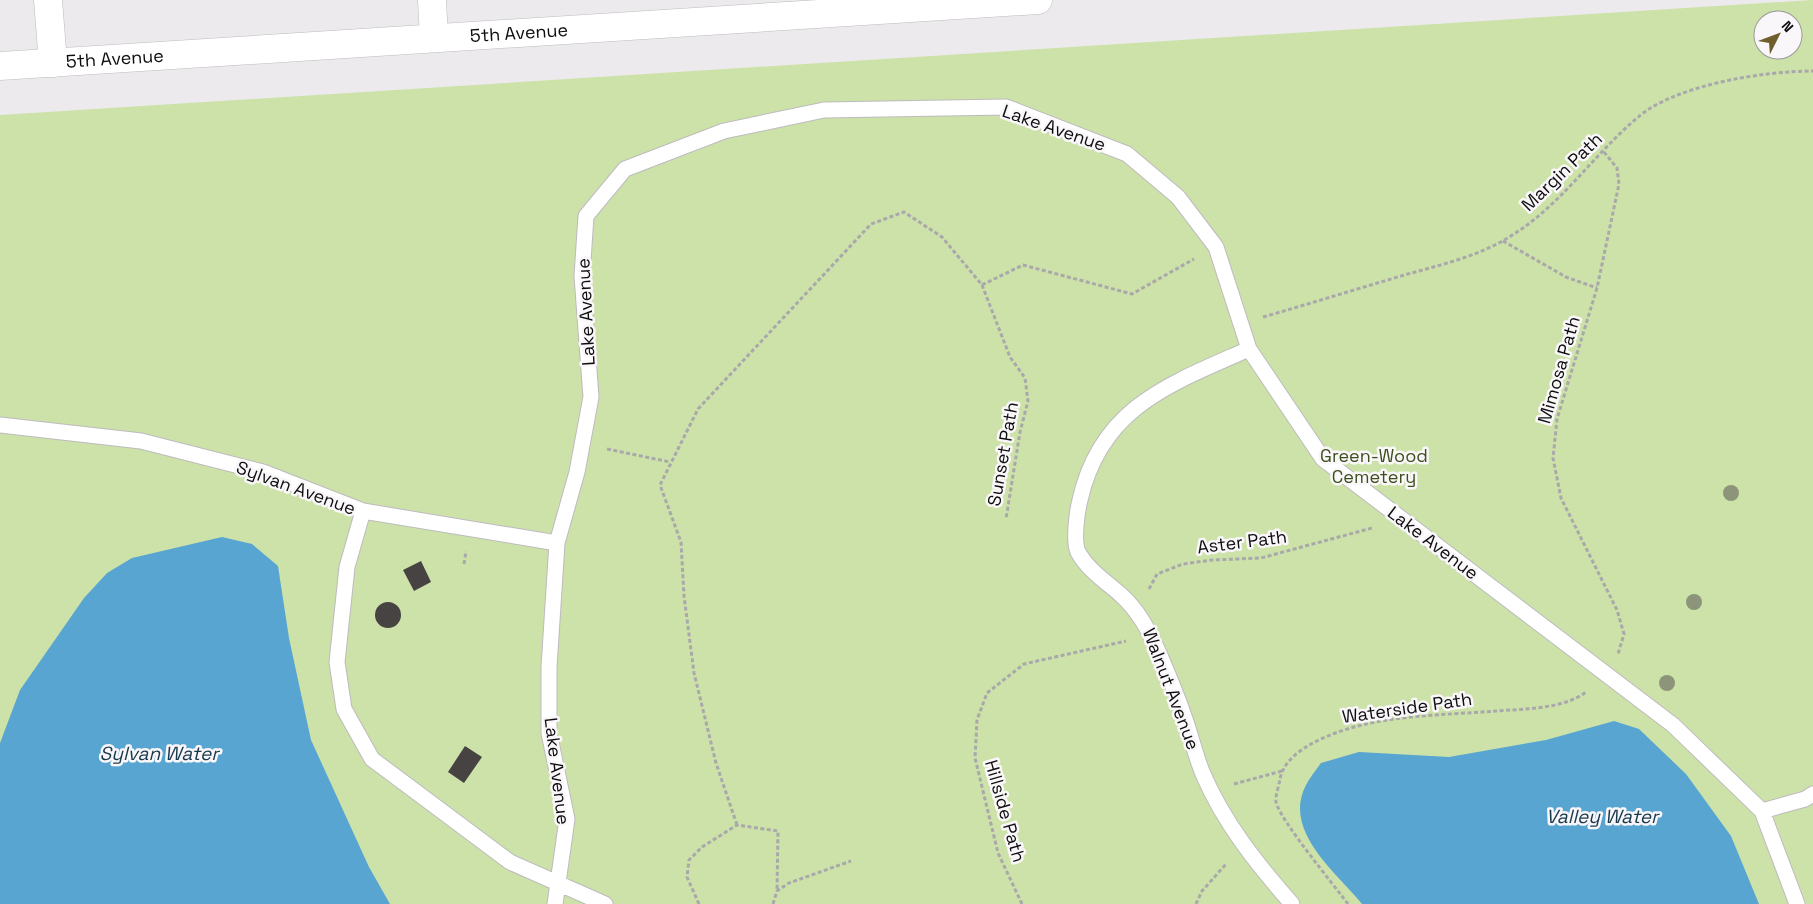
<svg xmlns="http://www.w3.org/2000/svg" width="1813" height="904" font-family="'Space Grotesk',sans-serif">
  <rect width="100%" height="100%" fill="#eceaed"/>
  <path fill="#cde2a9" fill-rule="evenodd" d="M1813 0V904H0V115ZM1763 20H1793V50H1763Z"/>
  <path fill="#59a5d1" d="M222 537 252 544 278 566 289 638 311 740 369 867 390 904H0V743L20 690 84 598 107 573 132 558Z
    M1614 721 1639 729 1686 774 1731 836 1759 904H1362C1336 872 1282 831 1306 785 1310 777 1316 770 1321 763L1359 752 1449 757 1546 740Z"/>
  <path fill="#474343" d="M421 561 431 582 414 591 403 570Z
    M375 615a13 13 0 1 1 26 0a13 13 0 1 1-26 0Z
    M465 746 482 757 464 783 448 772Z"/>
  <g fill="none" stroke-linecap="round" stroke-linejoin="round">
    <g stroke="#bdbbbe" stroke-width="17">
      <path id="service" d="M1249 349C1170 384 1101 407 1080 500 1077 512 1073 541 1078 552 1088 570 1105 581 1120 594 1139 611 1149 631 1159 653 1168 674 1177 695 1184 716 1191 735 1195 755 1203 774 1224 823 1257 864 1292 904
        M0 425 141 441 263 472 363 511 347 567 337 662 344 709 372 759 510 862 605 904
        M363 511 557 543
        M1762 811 1805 799 1813 794
        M555 904 567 819 549 733V667L557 543 577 472 591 397 582 276 586 216 625 169 724 131 824 110 1006 107 1127 154 1178 197 1216 247 1249 349 1323 459 1673 725 1762 811 1797 904"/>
    </g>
    <g stroke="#bdbbbe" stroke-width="29">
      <path id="minor" d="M48 0 53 63
        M432 0 434 38"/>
    </g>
    <g stroke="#bdbbbe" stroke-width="29">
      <g id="tertiary">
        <path id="s1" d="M0 66 1038 0"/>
      </g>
    </g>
    <path stroke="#a9a8aa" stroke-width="3" stroke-dasharray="4 2.5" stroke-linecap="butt" d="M1604 152 1617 168 1619 184 1597 288 1557 419 1553 458 1561 498 1617 610 1624 634 1618 654
      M1503 241 1566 277 1597 288
      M982 285 1010 357 1025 378 1028 401 1020 432 1006 519
      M1263 317C1312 303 1360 288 1408 274 1440 265 1475 257 1504 240 1558 210 1591 157 1637 118 1674 85 1764 71 1813 71
      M607 449 670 462
      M464 564 466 551
      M1149 589 1157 574 1183 564 1212 560 1261 558 1372 528
      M1234 784 1282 771
      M737 825 716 763 694 673 684 596 681 542 660 485 698 409 871 224 904 212 942 237 982 285 1023 265 1132 294 1194 259
      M699 904 687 877 689 860 702 847 737 825 778 831 777 891
      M773 904 777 891 789 883 851 861
      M1022 904 998 853 975 758 977 720 987 693 1024 664 1126 641
      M1196 904 1202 891 1227 863
      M1348 904C1334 885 1280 820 1276 802 1275 796 1279 786 1280 779 1283 763 1297 752 1311 744 1366 714 1435 716 1496 711 1523 709 1566 709 1587 691"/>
    <use href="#service" stroke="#fff" stroke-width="15"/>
    <use href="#minor" stroke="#fff" stroke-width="28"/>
    <use href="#tertiary" stroke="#fff" stroke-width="28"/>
  </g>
  <g fill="#8c957a">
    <circle cx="1731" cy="493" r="8"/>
    <circle cx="1694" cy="602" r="8"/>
    <circle cx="1667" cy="683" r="8"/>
  </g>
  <g text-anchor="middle" stroke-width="5" stroke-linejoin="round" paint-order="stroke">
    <g font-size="18" fill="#0e0d0e" stroke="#faf7fa">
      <text dy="6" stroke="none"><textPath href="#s1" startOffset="520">5th Avenue</textPath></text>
      <text dy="6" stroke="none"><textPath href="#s1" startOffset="115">5th Avenue</textPath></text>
      <text transform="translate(1054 128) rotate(19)" y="6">Lake Avenue</text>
      <text transform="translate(1562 172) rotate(-44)" y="6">Margin Path</text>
      <text transform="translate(586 312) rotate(-93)" y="6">Lake Avenue</text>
      <text transform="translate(1559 370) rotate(-74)" y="6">Mimosa Path</text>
      <text transform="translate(1003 454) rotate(-80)" y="6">Sunset Path</text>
      <text transform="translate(296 488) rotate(20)" y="6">Sylvan Avenue</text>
      <text transform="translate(1242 542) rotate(-7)" y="6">Aster Path</text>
      <text transform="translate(1433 543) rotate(37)" y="6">Lake Avenue</text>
      <text transform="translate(1171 689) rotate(69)" y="6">Walnut Avenue</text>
      <text transform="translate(1407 708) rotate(-8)" y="6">Waterside Path</text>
      <text transform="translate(557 771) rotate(83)" y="6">Lake Avenue</text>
      <text transform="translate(1005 811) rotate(74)" y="6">Hillside Path</text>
    </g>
    <g font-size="18" fill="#3e4f1c" stroke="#faf7fa">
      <text x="1374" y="462">Green-Wood<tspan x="1374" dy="21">Cemetery</tspan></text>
    </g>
    <g font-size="19" font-style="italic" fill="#17394c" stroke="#faf7fa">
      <text x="159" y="760">Sylvan Water</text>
      <text x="1602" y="823">Valley Water</text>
    </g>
  </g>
  <g transform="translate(1778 35) rotate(48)"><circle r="24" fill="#faf7fa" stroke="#9c999c"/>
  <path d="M0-4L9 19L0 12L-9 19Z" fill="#705f2d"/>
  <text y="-8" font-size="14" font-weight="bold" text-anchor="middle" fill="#0e0d0e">N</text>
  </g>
</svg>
